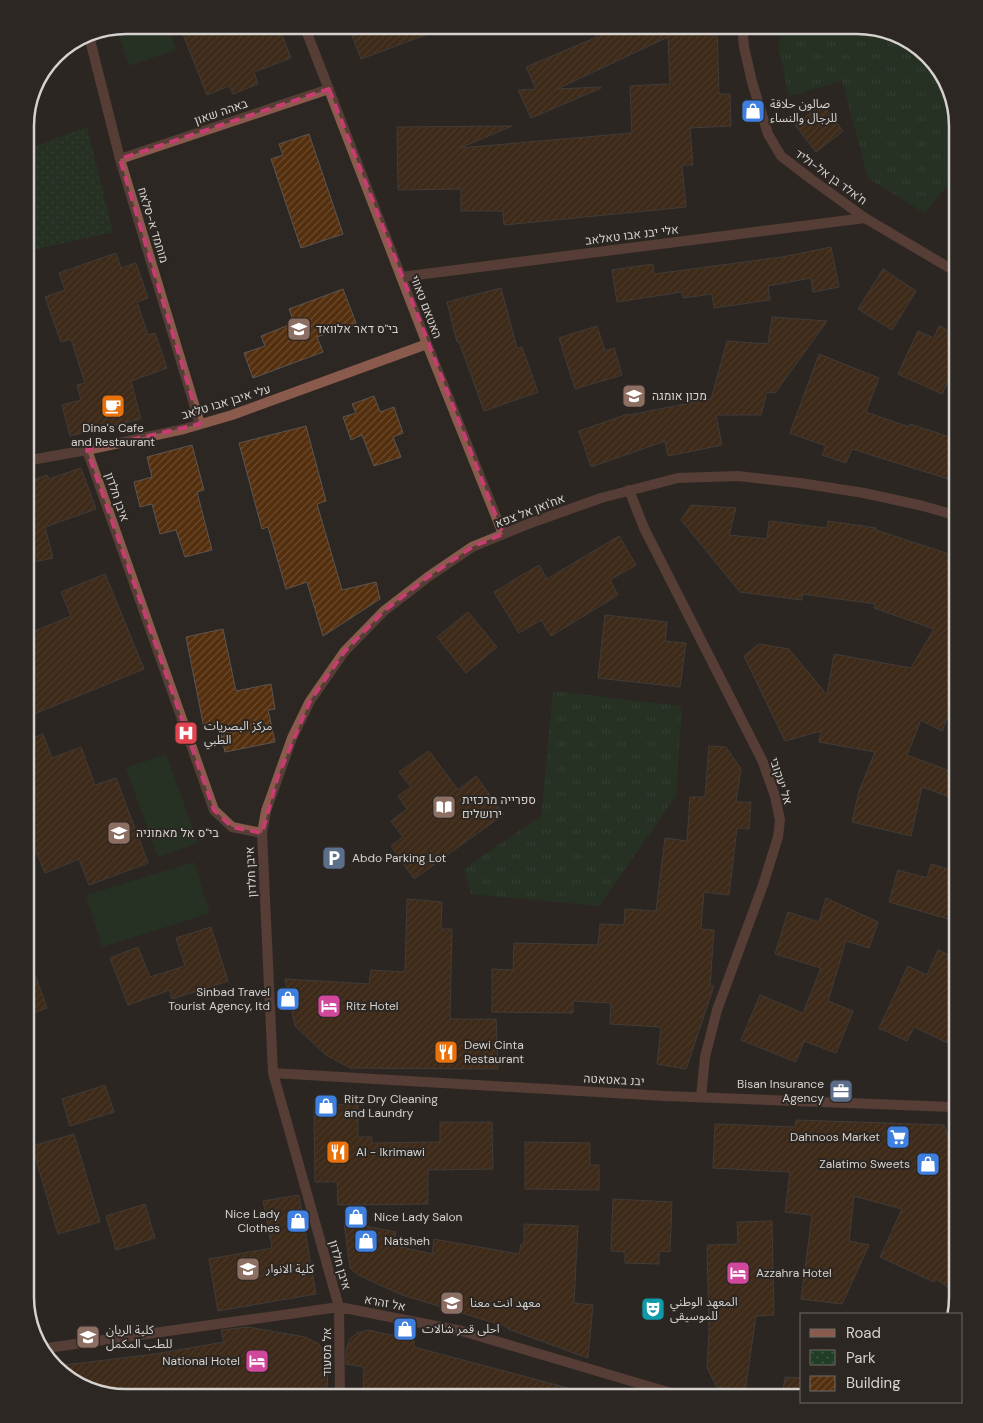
<svg xmlns="http://www.w3.org/2000/svg" width="983" height="1423" font-family="'DM Sans','Noto Sans Arabic',Heebo,sans-serif">
  <defs>
    <pattern id="grass-tufts" width="24" height="20" patternUnits="userSpaceOnUse" patternTransform="scale(1.25)"><rect width="24" height="20" fill="#203d25"/><path d="M3 7l-1-3M5 7V3M7 7l1-3M15 17l-1-3M17 17v-4M19 17l1-3" fill="none" stroke="#405844"/></pattern>
    <pattern id="park-dots" width="8" height="8" patternUnits="userSpaceOnUse" patternTransform="scale(1.25)"><rect width="8" height="8" fill="#203d25"/><path d="M2 2h.1M6 6h.1" fill="none" stroke="#405844" stroke-width="1.8" stroke-linecap="round"/></pattern>
    <pattern id="building-hatch" width="6" height="6" patternUnits="userSpaceOnUse" patternTransform="scale(1.25)"><rect width="6" height="6" fill="#542f0e"/><path d="M-1 1l2-2M0 6l6-6M5 7l2-2" fill="none" stroke="#6c4c30"/></pattern>
  </defs>
  <rect width="100%" height="100%" fill="#2c2723"/>
  <path fill="url(#grass-tufts)" d="M784 25H864L913 42 945 75 958 125V174L924 213 868 178 842 81 789 96 778 48Z
    M553 691 682 706 676 796 599 906 471 894 464 869 541 816Z"/>
  <path fill="url(#park-dots)" d="M87 127 113 232 25 252V150Z"/>
  <path fill="#203d25" d="M125 25H168L176 50 129 66 116 27Z
    M166 754 198 843 158 857 126 768Z
    M194 862 210 913 102 947 86 895Z"/>
  <path fill="url(#building-hatch)" stroke="#5b5551" d="M191 25H278L291 58 254 72 258 84 233 94 229 86 207 95 181 29Z
    M348 25H447V27L361 59Z
    M591 25H717L719 94H730L731 126 690 128 693 165H682L686 207 504 225 503 211H461V189L398 190 397 127 512 126 460 148 632 133 630 86 670 84 668 37 557 89 601 87V88L531 118 518 90 536 89 526 67 597 37Z
    M822 104 843 131 816 152 795 125Z
    M309 134 343 234 301 248 271 159 283 155 279 144Z
    M831 247 839 287 813 292 811 278 768 286 770 300 714 308 712 294 683 298 682 292 617 302 612 270 653 264 654 274 782 257Z
    M116 253 121 268 136 263 148 298 137 302 148 335 155 333 167 368 131 381 141 419 70 436 62 405 81 400 77 385 85 383 71 339 61 342 45 297 65 290 59 273Z
    M883 269 916 291 892 330 858 309Z
    M501 288 517 348 522 347 538 392 484 411 459 341 457 342 447 302Z
    M343 289 356 323 317 337 323 352 253 378 244 353 265 346 261 336 294 323 289 309Z
    M772 317 827 321 775 393 767 392 761 415H716L722 445 668 456 665 441 591 467 579 431 628 414 629 415 711 399 727 341 768 344Z
    M597 326 605 351 614 348 622 375 575 389 559 338Z
    M939 326 958 335V360L942 394 898 374 918 331 934 338Z
    M819 354 879 378 866 412 909 427 910 424 953 438 949 450 958 452V482L852 449 846 463 822 455 826 446 790 433Z
    M374 396 380 412 394 407 403 433 393 437 401 457 374 466 362 435 351 440 343 417 356 413 352 404Z
    M306 426 326 501 317 504 342 590 376 582 380 599 323 636 307 582 286 589 268 527 262 529 239 443Z
    M192 445 204 490 197 492 212 550 185 557 176 530 160 534 152 504 140 507 134 482 152 477 147 457Z
    M81 468 96 509 45 527 53 558 25 564V506L35 503 28 482 47 475 49 479Z
    M691 505 736 508 729 535 767 539 769 521 827 528 828 521 876 528V530L958 557V711L951 709 942 731 921 720 907 755 958 774V800L922 787 911 836 852 822 859 791 875 752 819 742 821 731 785 741 744 656 759 644 789 649 827 695 834 654 911 668 934 629 874 608 876 604 802 594V600L740 592 681 520Z
    M619 536 636 565 610 580 618 595 551 636 541 620 519 633 494 592 539 565 547 579Z
    M105 574 144 669 34 714 25 692V635L71 616 61 592Z
    M468 612 497 647 466 673 437 637Z
    M605 615 667 622 665 641 686 643 680 687 598 678Z
    M223 629 236 691 271 684 275 709 268 710 275 742 225 752 219 725 204 728 186 637Z
    M43 734 52 758 81 747 95 785 116 778 148 863 89 885 79 859 45 873 25 825V741Z
    M709 746 726 747 741 769 736 802H751L749 829 737 828 729 895 704 892 701 929 714 930 710 986H714L686 1069 657 1064 661 1027 610 1024 611 1003 573 1001V1013L492 1012V969L513 970 514 943 598 945 600 924 624 925 625 909 656 911 665 838 687 841 690 797H705Z
    M429 751 458 790 476 776 504 814 414 879 391 846 403 837 391 821 407 809 398 796 411 787 399 772Z
    M931 864 958 872V922L889 902 898 870 927 878Z
    M826 898 878 922 869 948 846 941 828 1001 853 1011 836 1053 804 1041 796 1062 741 1040 760 995 803 1013 821 968 775 954 788 912 819 922Z
    M407 899 442 902 441 929H452L450 1019H496L498 1069 350 1068 326 1055 295 1026 285 979 369 984 371 970 405 972Z
    M211 927 228 981 172 999 170 990 128 1005 110 958 138 947 150 977 185 966 176 938Z
    M938 950 958 959V1048L914 1027 907 1041 879 1028 908 966 927 975Z
    M27 953 47 1008 25 1016V954Z
    M105 1085 114 1112 70 1126 62 1099Z
    M358 1104V1137H372V1143L440 1142V1122H492L493 1169 428 1170V1204L338 1205 337 1182H315L314 1105Z
    M796 1120 944 1125 958 1162V1294L936 1279 934 1282 880 1257 902 1209 854 1196 849 1241 869 1245 842 1304 801 1299 812 1215 785 1212 790 1172 713 1168 715 1124 795 1127Z
    M74 1134 100 1222 58 1234 32 1146Z
    M525 1142 590 1143V1165H599V1190L525 1189Z
    M299 1195 316 1294 218 1311 209 1259 272 1248 263 1201Z
    M613 1199 672 1202 670 1252 659 1251V1264L625 1263V1252L611 1251Z
    M145 1204 155 1238 116 1250 106 1216Z
    M772 1221 774 1315 756 1316 745 1391 717 1387 707 1368 709 1333 707 1245 738 1244 737 1222Z
    M344 1222 396 1232 393 1245 432 1254 434 1239 519 1254 521 1244H524V1224L578 1226 574 1303 593 1305 588 1358 508 1329V1327L402 1295 358 1275 350 1268Z
    M248 1327 305 1337 319 1344 328 1360 327 1398H265V1389L206 1398H141V1395L119 1398 70 1381 56 1366 155 1354 224 1342 221 1330Z
    M368 1330 414 1340V1347L583 1392 582 1398H363L364 1367 346 1364V1350L350 1339 357 1333Z
    M785 1377 802 1378V1398H782Z"/>
  <g fill="none" stroke-linecap="round" stroke-linejoin="round">
    <path stroke="#8a5a4c" stroke-width="10" d="M304 25 427 344 503 534
      M88 32 120 159 200 424
      M120 159 329 89
      M401 277 865 218
      M87 450 214 810 232 827 262 833
      M25 461 87 450 184 429 232 415 427 344
      M629 490 644 528 762 760 775 796 780 820 778 837 763 885 717 1010 705 1057 701 1097
      M273 1073 665 1096 953 1107
      M958 1124 953 1107 958 1097
      M40 1349 339 1307 462 1331 688 1398
      M340 1398 339 1307 273 1073 262 833 266 811 292 738 310 701 344 652 384 611 428 577 472 547 528 524 601 498 678 478 738 476 800 483 864 493 923 506 958 516"/>
    <path stroke="#8a5a4c" stroke-width="10" d="M742 25 744 47 752 82 768 134 781 156 811 179 865 218 958 273"/>
  </g>
  <path d="M0 0H983V1423H0ZM329 89 503 534 472 547 428 577 384 611 344 652 310 701 278 776 262 833 232 827 214 810 87 450 200 424 120 159Z" fill="#2c2723" fill-opacity=".55" fill-rule="evenodd"/>
  <path fill="none" stroke="#c63d72" stroke-width="4" stroke-dasharray="10 6" stroke-linejoin="round" d="M329 89 503 534 472 547 428 577 384 611 344 652 310 701 278 776 262 833 232 827 214 810 87 450 200 424 120 159Z"/>
  <defs>
    <g id="shop-square" transform="scale(1.25)"><rect x="-9" y="-9" width="18" height="18" rx="4" fill="#3f7fe0" stroke="#2c2723"/><path d="M-5-2.5h2.3a2.7 3.5 0 0 1 5.4 0H5L5.5 6h-11ZM-1.5-2.5h3a1.5 2.3 0 0 0-3 0Z" fill="#fff"/></g>
    <g id="school-square" transform="scale(1.25)"><rect x="-9" y="-9" width="18" height="18" rx="4" fill="#8d6e63" stroke="#2c2723"/><path d="M0-5L7-2L0 1L-7-2ZM-4 1L0 2.5L4 1V4Q0 6-4 4Z" fill="#fff"/></g>
    <g id="cafe-square" transform="scale(1.25)"><rect x="-9" y="-9" width="18" height="18" rx="4" fill="#e8710a" stroke="#2c2723"/><path d="M-5.5-4.5H6V0H3Q3 3.5 0 3.5H-2.5Q-5.5 3.5-5.5 0ZM3-3.2v2h1.7v-2ZM-6 4.5H4V6H-6Z" fill="#fff"/></g>
    <g id="hospital-square" transform="scale(1.25)"><rect x="-9" y="-9" width="18" height="18" rx="4" fill="#e0444e" stroke="#2c2723"/><path d="M-5-5h3v3.5h4V-5h3V5h-3V1.5h-4V5h-3Z" fill="#fff"/></g>
    <g id="library-square" transform="scale(1.25)"><rect x="-9" y="-9" width="18" height="18" rx="4" fill="#8d6e63" stroke="#2c2723"/><path d="M-6-4Q-3-5.5-.7-3.5V5Q-3 3-6 4ZM6-4Q3-5.5 .7-3.5V5Q3 3 6 4Z" fill="#fff"/></g>
    <g id="parking-square" transform="scale(1.25)"><rect x="-9" y="-9" width="18" height="18" rx="4" fill="#5c6f8a" stroke="#2c2723"/><path d="M-3.5-5.5H1a3.5 3.5 0 0 1 0 7H-1V5.5H-3.5ZM-1-3.4V-.6H.8a1.4 1.4 0 0 0 0-2.8Z" fill="#fff"/></g>
    <g id="hotel-square" transform="scale(1.25)"><rect x="-9" y="-9" width="18" height="18" rx="4" fill="#d1479c" stroke="#2c2723"/><path d="M-6-4.5h1.5V1H6V5H4.5V3h-9V5H-6ZM-4 0a1.8 1.8 0 1 1 3.6 0ZM.5 0V-2.5h3Q6-2.5 6 0Z" fill="#fff"/></g>
    <g id="restaurant-square" transform="scale(1.25)"><rect x="-9" y="-9" width="18" height="18" rx="4" fill="#e8710a" stroke="#2c2723"/><path d="M-5-6h1v4h1v-4h1v4h1v-4h1v5L-1.5 .5V6h-2V.5L-5-1ZM5-6V6H3V1.5H1.5Q1.5-4 5-6Z" fill="#fff"/></g>
    <g id="office-square" transform="scale(1.25)"><rect x="-9" y="-9" width="18" height="18" rx="4" fill="#5c6f8a" stroke="#2c2723"/><path d="M-6-3h4V-5.5h4V-3h4V5H-6ZM-1-4.5V-3h2v-1.5ZM-6 0V1H6V0Z" fill="#fff"/></g>
    <g id="supermarket-square" transform="scale(1.25)"><rect x="-9" y="-9" width="18" height="18" rx="4" fill="#3f7fe0" stroke="#2c2723"/><path d="M-6-5.5h2.5l.6 2H6L4.5 2H-2.5L-4.4-4H-6ZM-1.5 3.2a1.3 1.3 0 1 0 .1 0ZM3 3.2a1.3 1.3 0 1 0 .1 0Z" fill="#fff"/></g>
    <g id="university-square" transform="scale(1.25)"><rect x="-9" y="-9" width="18" height="18" rx="4" fill="#8d6e63" stroke="#2c2723"/><path d="M0-5L7-2L0 1L-7-2ZM-4 1L0 2.5L4 1V4Q0 6-4 4Z" fill="#fff"/></g>
    <g id="theatre-square" transform="scale(1.25)"><rect x="-9" y="-9" width="18" height="18" rx="4" fill="#0f9aa8" stroke="#2c2723"/><path d="M-5-5.5Q0-4 5-5.5V0Q5 5 0 6Q-5 5-5 0ZM-3.3-2.5H-1v1.5H-3.3ZM1-2.5H3.3v1.5H1ZM-2.8 1Q0 5.5 2.8 1Z" fill="#fff"/></g>
  </defs>
  <g fill-rule="evenodd">
    <use href="#shop-square" x="753" y="111"/>
    <use href="#school-square" x="299" y="329"/>
    <use href="#school-square" x="634" y="396"/>
    <use href="#cafe-square" x="113" y="406"/>
    <use href="#hospital-square" x="186" y="733"/>
    <use href="#library-square" x="444" y="807"/>
    <use href="#school-square" x="119" y="833"/>
    <use href="#parking-square" x="334" y="858"/>
    <use href="#shop-square" x="288" y="999"/>
    <use href="#hotel-square" x="329" y="1006"/>
    <use href="#restaurant-square" x="446" y="1052"/>
    <use href="#office-square" x="841" y="1091"/>
    <use href="#shop-square" x="326" y="1106"/>
    <use href="#supermarket-square" x="898" y="1137"/>
    <use href="#restaurant-square" x="338" y="1152"/>
    <use href="#shop-square" x="928" y="1164"/>
    <use href="#shop-square" x="356" y="1217"/>
    <use href="#shop-square" x="298" y="1221"/>
    <use href="#shop-square" x="366" y="1241"/>
    <use href="#university-square" x="248" y="1269"/>
    <use href="#hotel-square" x="738" y="1273"/>
    <use href="#university-square" x="452" y="1303"/>
    <use href="#theatre-square" x="653" y="1309"/>
    <use href="#shop-square" x="405" y="1329"/>
    <use href="#university-square" x="88" y="1337"/>
    <use href="#hotel-square" x="257" y="1361"/>
  </g>
  <g text-anchor="middle" stroke-width="4" stroke-linejoin="round" paint-order="stroke">
    <g font-size="12" fill="#d5d2cf" stroke="#2c2723" text-anchor="start">
      <text x="770" y="108">صالون حلاقة<tspan x="770" dy="14">للرجال والنساء</tspan></text>
      <text x="316" y="333">בי"ס דאר אלוואד</text>
      <text x="652" y="400">מכון אומגה</text>
      <text x="113" y="432" text-anchor="middle">Dina's Cafe<tspan x="113" dy="14">and Restaurant</tspan></text>
      <text x="204" y="730">مركز البصريات<tspan x="204" dy="14">الطبي</tspan></text>
      <text x="462" y="804">ספרייה מרכזית<tspan x="462" dy="14">ירושלים</tspan></text>
      <text x="136" y="837">בי"ס אל מאמוניה</text>
      <text x="352" y="862">Abdo Parking Lot</text>
      <text x="270" y="996" text-anchor="end">Sinbad Travel<tspan x="270" dy="14">Tourist Agency, ltd</tspan></text>
      <text x="346" y="1010">Ritz Hotel</text>
      <text x="464" y="1049">Dewi Cinta<tspan x="464" dy="14">Restaurant</tspan></text>
      <text x="824" y="1088" text-anchor="end">Bisan Insurance<tspan x="824" dy="14">Agency</tspan></text>
      <text x="344" y="1103">Ritz Dry Cleaning<tspan x="344" dy="14">and Laundry</tspan></text>
      <text x="880" y="1141" text-anchor="end">Dahnoos Market</text>
      <text x="356" y="1156">Al - Ikrimawi</text>
      <text x="910" y="1168" text-anchor="end">Zalatimo Sweets</text>
      <text x="280" y="1218" text-anchor="end">Nice Lady<tspan x="280" dy="14">Clothes</tspan></text>
      <text x="374" y="1221">Nice Lady Salon</text>
      <text x="384" y="1245">Natsheh</text>
      <text x="266" y="1273">كلية الانوار</text>
      <text x="756" y="1277">Azzahra Hotel</text>
      <text x="670" y="1306">المعهد الوطني<tspan x="670" dy="14">للموسيقى</tspan></text>
      <text x="470" y="1307">معهد انت معنا</text>
      <text x="422" y="1333">احلى قمر شالات</text>
      <text x="106" y="1334">كلية الريان<tspan x="106" dy="14">للطب المكمل</tspan></text>
      <text x="240" y="1365" text-anchor="end">National Hotel</text>
    </g>
    <g font-size="12" fill="#d5d2cf" stroke="#2c2723">
      <text transform="translate(221 112) rotate(-19)" y="4">באהה שאון</text>
      <text transform="translate(831 177) rotate(36)" y="4">ח'אלד בן אל-וליד</text>
      <text transform="translate(153 225) rotate(73)" y="4">מוחמד א-סלאח</text>
      <text transform="translate(632 235) rotate(-7)" y="4">אלי יבנ אבו טאלאב</text>
      <text transform="translate(426 307) rotate(69)" y="4">האטאם טאווי</text>
      <text transform="translate(226 402) rotate(-17)" y="4">עלי איבן אבו טלאב</text>
      <text transform="translate(117 497) rotate(71)" y="4">איבן חלדון</text>
      <text transform="translate(530 511) rotate(-21)" y="4">אח'ואן אל צפא</text>
      <text transform="translate(781 781) rotate(72)" y="4">אל יעקובי</text>
      <text transform="translate(251 872) rotate(-93)" y="4">איבן חלדון</text>
      <text transform="translate(614 1080) rotate(3)" y="4">יבנ באטאטה</text>
      <text transform="translate(340 1265) rotate(74)" y="4">איבן חלדון</text>
      <text transform="translate(385 1303) rotate(11)" y="4">אל זהרא</text>
      <text transform="translate(327 1352) rotate(-90)" y="4">אל מסעוד</text>
    </g>
  </g>
  <path d="M0 0H983V1423H0ZM126 34H857A92 92 0 0 1 949 126V1297A92 92 0 0 1 857 1389H126A92 92 0 0 1 34 1297V126A92 92 0 0 1 126 34Z" fill="#2c2723" fill-rule="evenodd"/>
  <path fill="none" stroke="#d5d2cf" stroke-width="2.5" d="M126 34H857A92 92 0 0 1 949 126V1297A92 92 0 0 1 857 1389H126A92 92 0 0 1 34 1297V126A92 92 0 0 1 126 34Z"/>
  <rect x="800" y="1313" width="162" height="90" fill="#2c2723" stroke="#706b68"/>
  <rect x="810" y="1329" width="25" height="8" fill="#8a5a4c" stroke="#706b68"/>
  <text x="846" y="1338" font-size="15" fill="#d5d2cf">Road</text>
  <rect x="810" y="1350" width="25" height="15" fill="url(#park-dots)" stroke="#706b68"/>
  <text x="846" y="1363" font-size="15" fill="#d5d2cf">Park</text>
  <rect x="810" y="1376" width="25" height="15" fill="url(#building-hatch)" stroke="#706b68"/>
  <text x="846" y="1388" font-size="15" fill="#d5d2cf">Building</text>
</svg>
